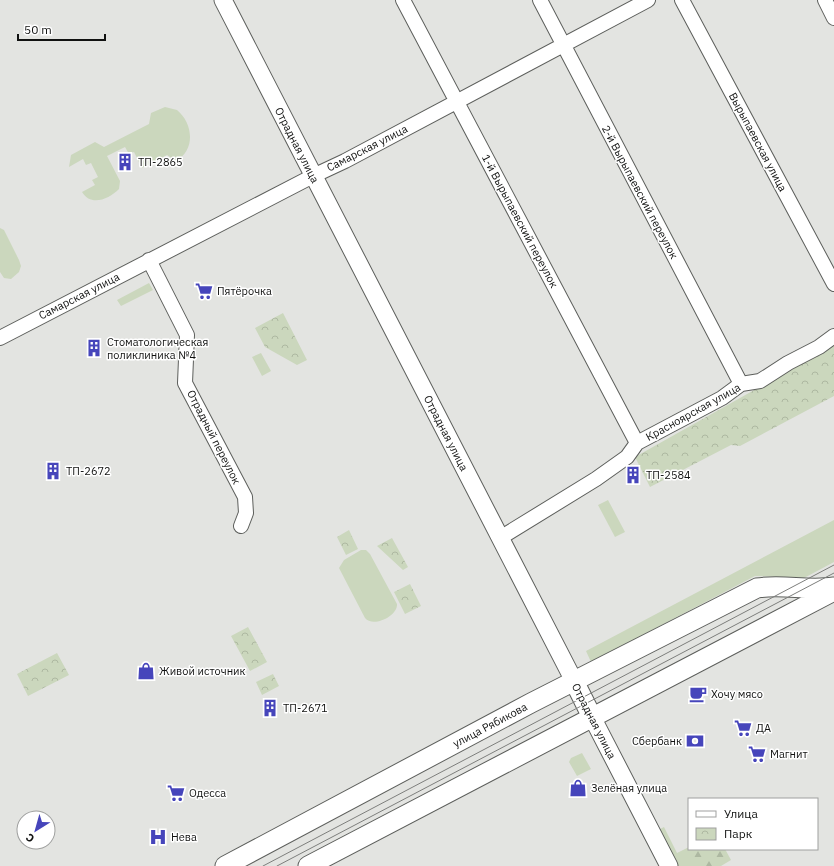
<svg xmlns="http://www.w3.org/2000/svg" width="834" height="866" font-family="'IBM Plex Sans',sans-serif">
  <defs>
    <pattern id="forest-firs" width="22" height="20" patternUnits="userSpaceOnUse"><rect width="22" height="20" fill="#cbd7bd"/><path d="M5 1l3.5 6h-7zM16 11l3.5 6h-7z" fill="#adb8a1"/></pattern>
    <pattern id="park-crowns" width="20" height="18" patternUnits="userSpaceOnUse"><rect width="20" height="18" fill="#cbd7bd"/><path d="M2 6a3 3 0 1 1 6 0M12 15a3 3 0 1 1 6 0" fill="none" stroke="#adb8a1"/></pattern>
  </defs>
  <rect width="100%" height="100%" fill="#e3e4e1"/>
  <path fill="#cbd7bd" d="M165 107 177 110C193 123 196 150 176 161L167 155 142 168 134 152 129 154 125 147 107 156 120 181 119 189C109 199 91 207 82 192L95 185 92 180 98 177 91 163 86 165 83 159 69 167 71 155 95 142 104 147 149 124 151 113Z
    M0 228 4 230 19 260 21 266 19 272 11 279 4 278 0 272Z
    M149 283 153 290 121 306 117 300Z
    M261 353 271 371 262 376 252 357Z
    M608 500 625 532 615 537 598 505Z
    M834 520V562L804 578 755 576 591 662 586 651Z
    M361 550H366L370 554 397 604C398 616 373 628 365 618L339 568 344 560Z
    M582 753 591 769 577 776 569 762 571 758Z
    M664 827 677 853 689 847V849H725L731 860 721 866H677L658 830Z"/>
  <path fill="url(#forest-firs)" d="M689 849H722L728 860 718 866H694L684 857V853Z"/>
  <path fill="url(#park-crowns)" d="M283 313 307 360 297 365 265 347 255 328Z
    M834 345V396L740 446 731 445 650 487 635 457Z
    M349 530 358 549 346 555 337 537Z
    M392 538 408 567 403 570 377 546Z
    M410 584 421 606 405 614 394 592Z
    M248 627 267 662 250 671 231 636Z
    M57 653 69 675 28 696 17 674Z
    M273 674 279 686 262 695 256 682Z"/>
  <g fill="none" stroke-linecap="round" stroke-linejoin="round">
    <g stroke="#5d5f5c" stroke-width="16">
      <path id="minor" d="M403 0 637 443
        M540 0 741 384
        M682 0 834 284
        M825 0 834 18
        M149 260 187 335 185 383 245 497 246 513 241 526
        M0 338 313 176 345 161 648 0
        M500 538 596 479 627 457 637 443 722 398 741 384 760 381 788 363 819 347 834 336"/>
    </g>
    <g stroke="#5d5f5c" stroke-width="19">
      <path id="tertiary" d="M223 0 574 681
        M592 717 669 866"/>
    </g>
    <g stroke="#5d5f5c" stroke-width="21">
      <path id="secondary" d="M574 681 592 717
        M225 866 531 703 757 588C783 584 808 591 834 587
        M308 866 834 591"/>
    </g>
    <use href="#minor" stroke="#fff" stroke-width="14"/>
    <use href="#tertiary" stroke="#fff" stroke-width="17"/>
    <use href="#secondary" stroke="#fff" stroke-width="19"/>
    <path stroke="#7d7e7c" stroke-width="1" d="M263 866 834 565
      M277 866 834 573"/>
  </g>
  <defs>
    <g id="building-bare" transform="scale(1.38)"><path d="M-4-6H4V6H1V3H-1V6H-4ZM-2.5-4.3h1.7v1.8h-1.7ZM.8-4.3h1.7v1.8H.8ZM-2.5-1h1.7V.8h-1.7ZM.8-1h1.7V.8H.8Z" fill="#4645bb" stroke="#fff" stroke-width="2.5" paint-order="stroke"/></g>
    <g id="supermarket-bare" transform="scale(1.38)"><path d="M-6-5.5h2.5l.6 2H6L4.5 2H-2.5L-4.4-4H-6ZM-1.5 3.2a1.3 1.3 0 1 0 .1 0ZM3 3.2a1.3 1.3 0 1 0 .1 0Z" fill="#4645bb" stroke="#fff" stroke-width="2.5" paint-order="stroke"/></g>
    <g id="shop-bare" transform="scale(1.38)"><path d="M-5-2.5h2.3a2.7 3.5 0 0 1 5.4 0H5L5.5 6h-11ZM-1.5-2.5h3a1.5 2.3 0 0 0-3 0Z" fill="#4645bb" stroke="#fff" stroke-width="2.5" paint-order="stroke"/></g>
    <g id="cafe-bare" transform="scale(1.38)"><path d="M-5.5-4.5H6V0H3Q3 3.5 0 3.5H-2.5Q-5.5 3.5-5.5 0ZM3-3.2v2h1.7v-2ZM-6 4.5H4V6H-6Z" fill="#4645bb" stroke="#fff" stroke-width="2.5" paint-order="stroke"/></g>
    <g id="bank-bare" transform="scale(1.38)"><path d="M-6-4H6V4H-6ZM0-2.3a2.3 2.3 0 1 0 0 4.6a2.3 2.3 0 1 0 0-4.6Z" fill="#4645bb" stroke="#fff" stroke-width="2.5" paint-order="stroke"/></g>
    <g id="hospital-bare" transform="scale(1.38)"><path d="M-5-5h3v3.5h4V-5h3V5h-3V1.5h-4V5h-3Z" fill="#4645bb" stroke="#fff" stroke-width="2.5" paint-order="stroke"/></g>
  </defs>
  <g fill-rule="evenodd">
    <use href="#building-bare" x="125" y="162"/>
    <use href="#supermarket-bare" x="204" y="291"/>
    <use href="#building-bare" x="94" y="348"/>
    <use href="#building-bare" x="53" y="471"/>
    <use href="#building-bare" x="633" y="475"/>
    <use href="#shop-bare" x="146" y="671"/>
    <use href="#cafe-bare" x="698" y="694"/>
    <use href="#building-bare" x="270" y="708"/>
    <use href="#supermarket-bare" x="743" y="728"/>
    <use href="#bank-bare" x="695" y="741"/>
    <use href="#supermarket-bare" x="757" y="754"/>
    <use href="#shop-bare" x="578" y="788"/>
    <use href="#supermarket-bare" x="176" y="793"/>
    <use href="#hospital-bare" x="158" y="837"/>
  </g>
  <g text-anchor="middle" stroke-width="3" stroke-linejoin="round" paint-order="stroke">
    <g font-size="11" fill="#101110" stroke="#fff">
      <text transform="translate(758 142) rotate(62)" y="4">Вырыпаевская улица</text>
      <text transform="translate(297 145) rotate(63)" y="4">Отрадная улица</text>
      <text transform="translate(367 148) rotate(-27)" y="4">Самарская улица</text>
      <text transform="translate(640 192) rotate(62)" y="4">2-й Вырыпаевский переулок</text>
      <text transform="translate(520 221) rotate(62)" y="4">1-й Вырыпаевский переулок</text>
      <text transform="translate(79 296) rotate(-27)" y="4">Самарская улица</text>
      <text transform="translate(693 412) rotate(-29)" y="4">Красноярская улица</text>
      <text transform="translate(446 433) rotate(63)" y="4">Отрадная улица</text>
      <text transform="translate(214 437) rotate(63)" y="4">Отрадный переулок</text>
      <text transform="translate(594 721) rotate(63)" y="4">Отрадная улица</text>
      <text transform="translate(490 725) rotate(-28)" y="4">улица Рябикова</text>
    </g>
    <g font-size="11" fill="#101110" stroke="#fff" text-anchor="start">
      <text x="138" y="166">ТП-2865</text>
      <text x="217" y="295">Пятёрочка</text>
      <text x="107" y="346">Стоматологическая<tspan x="107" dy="13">поликлиника №4</tspan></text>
      <text x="66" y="475">ТП-2672</text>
      <text x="646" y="479">ТП-2584</text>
      <text x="159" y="675">Живой источник</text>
      <text x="711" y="698">Хочу мясо</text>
      <text x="283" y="712">ТП-2671</text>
      <text x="756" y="732">ДА</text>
      <text x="682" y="745" text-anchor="end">Сбербанк</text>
      <text x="770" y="758">Магнит</text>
      <text x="591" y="792">Зелёная улица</text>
      <text x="189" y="797">Одесса</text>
      <text x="171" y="841">Нева</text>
    </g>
  </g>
  <rect x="688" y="798" width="130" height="52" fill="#ffffff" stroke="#9fa09f"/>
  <rect x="696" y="811" width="20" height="6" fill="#ffffff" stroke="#9fa09f"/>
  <text x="724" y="818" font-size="12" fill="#101110">Улица</text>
  <rect x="696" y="828" width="20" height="12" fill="url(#park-crowns)" stroke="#9fa09f"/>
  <text x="724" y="838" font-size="12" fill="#101110">Парк</text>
  <g transform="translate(36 830) rotate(217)"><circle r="19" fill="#ffffff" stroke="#9fa09f"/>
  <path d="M0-3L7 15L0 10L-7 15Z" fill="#4645bb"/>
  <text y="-6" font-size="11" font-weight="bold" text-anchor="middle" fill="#101110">С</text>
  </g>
  <path d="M18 34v6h87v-6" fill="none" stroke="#101110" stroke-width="2"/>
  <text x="24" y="34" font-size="12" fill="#101110" stroke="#ffffff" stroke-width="3" paint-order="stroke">50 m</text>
</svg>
